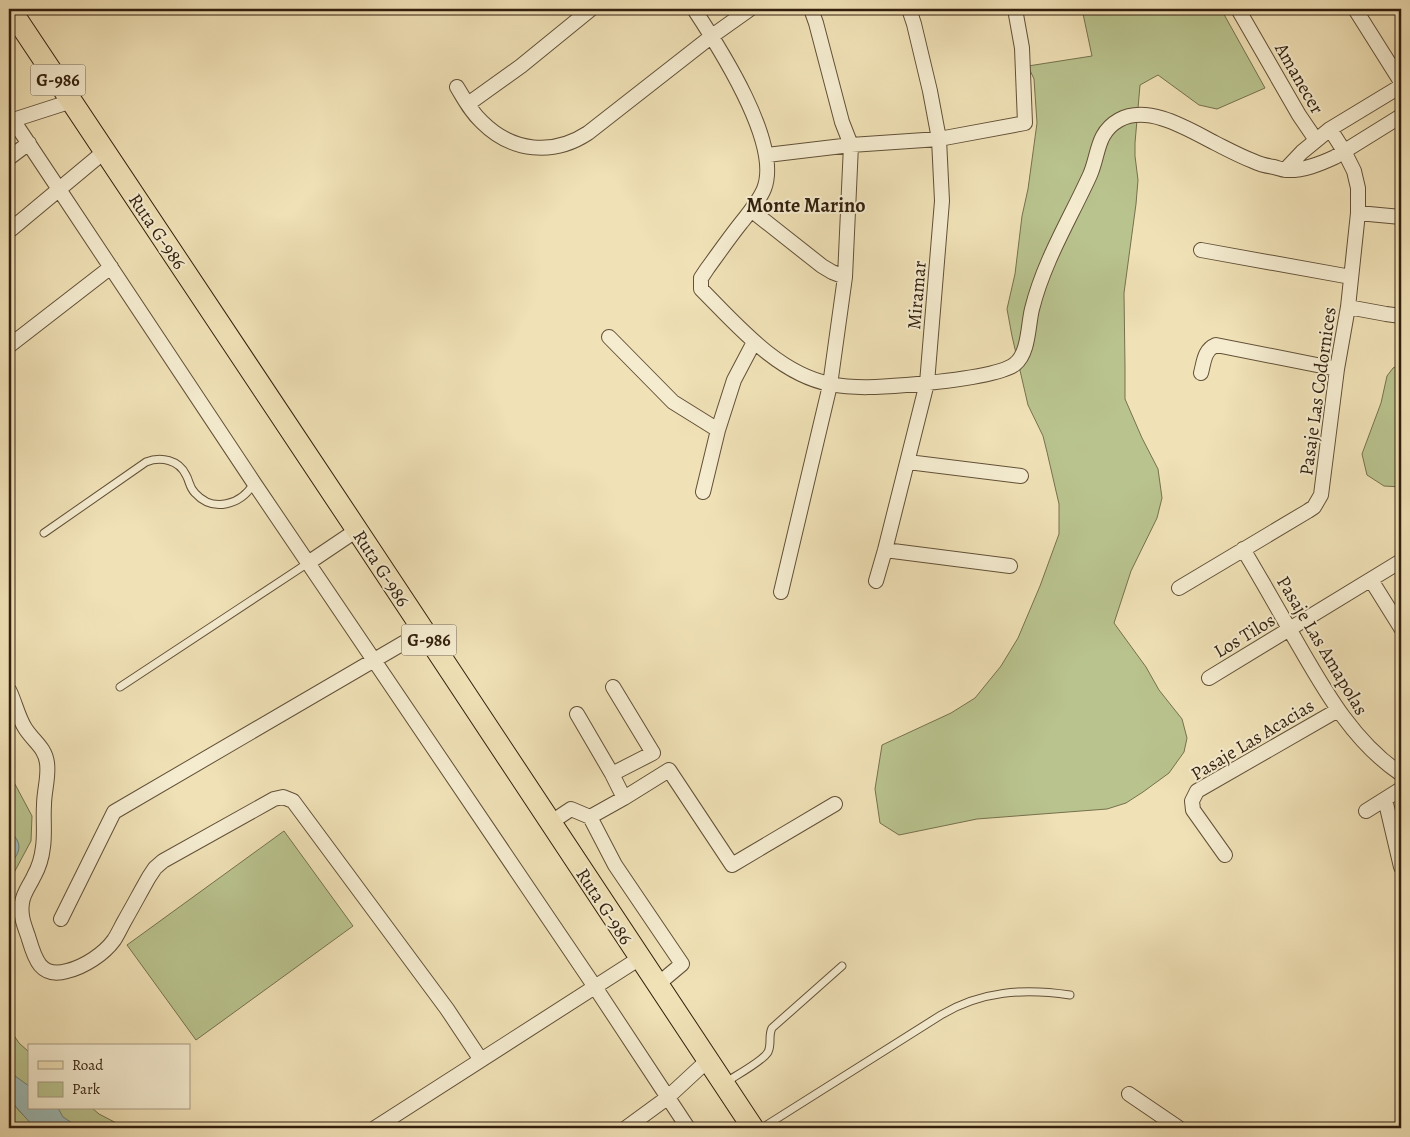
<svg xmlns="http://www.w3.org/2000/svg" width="1410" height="1137" font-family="Alegreya,serif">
  <rect width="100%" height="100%" fill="#f0e1b6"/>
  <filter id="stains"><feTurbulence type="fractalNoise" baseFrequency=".004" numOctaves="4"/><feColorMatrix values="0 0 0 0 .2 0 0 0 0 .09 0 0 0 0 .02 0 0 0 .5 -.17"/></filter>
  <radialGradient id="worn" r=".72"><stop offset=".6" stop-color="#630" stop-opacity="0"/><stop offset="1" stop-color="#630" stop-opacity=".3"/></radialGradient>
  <path fill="#b9c38e" stroke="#76714e" d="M1082 9H1221L1265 88 1217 109 1199 105 1158 75 1140 85 1135 143V156L1138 180 1136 204 1124 293 1125 367V399L1142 438 1158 469 1162 498 1157 518 1131 571 1114 623 1146 667 1159 690 1182 719 1187 738 1184 752 1169 773 1143 792 1126 803 1107 809 977 819 899 835 880 823 875 789 882 745 951 713 975 698 1001 666 1018 638 1040 586 1059 534V504L1047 452 1043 436 1028 405 1012 336 1007 309 1015 274 1022 216 1028 189 1037 123 1034 79 1028 66 1092 56Z
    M1401 364V487L1384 486 1367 475 1362 454 1381 403 1387 376 1393 368Z
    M9 773 32 816 31 841 9 882Z
    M284 831 353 926 196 1040 127 945Z
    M9 1028 19 1043 29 1052V1099L9 1079Z
    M9 1099 22 1114 51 1128H9Z
    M39 1108H92L99 1114 126 1128H61Z"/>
  <path fill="#9dbbb7" stroke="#727d73" d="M9 816 11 823 10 831C23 844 21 852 9 865Z
    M9 1067 15 1076 29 1086V1108H58L63 1117 80 1128H51L33 1126 9 1099Z"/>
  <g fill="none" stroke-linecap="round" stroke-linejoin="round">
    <g stroke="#625037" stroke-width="9">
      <path id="lane" d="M44 533 146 462C161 456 179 460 186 475 190 482 189 487 195 493 213 513 241 505 254 483
        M120 687 308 563
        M726 1082C735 1076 763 1061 768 1052 772 1044 768 1036 772 1028L842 966
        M762 1128 941 1015C981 991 1024 988 1070 995"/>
    </g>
    <g stroke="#625037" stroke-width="16">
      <path id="street" d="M694 9C719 47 782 144 764 189 759 201 749 213 741 223 729 238 718 254 707 269L701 278V289C737 325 778 374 830 384 855 389 881 387 906 385 929 383 999 377 1015 364 1029 353 1028 325 1032 309 1044 261 1070 219 1090 175 1099 155 1096 133 1119 120 1148 104 1188 129 1215 143 1227 149 1240 156 1253 161 1259 164 1267 166 1274 167 1278 168 1282 170 1286 170 1303 171 1320 164 1335 157L1401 116
        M1238 9 1299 115 1316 140
        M1355 9 1401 82
        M457 87C464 99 471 112 482 122 512 152 553 156 588 133L712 36 750 9
        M72 101 13 120 254 483 595 987 688 1128
        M468 104 521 66 591 9
        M767 155 851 145 939 139 1025 123 1022 48 1015 9
        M9 158 29 143
        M1285 170 1302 152 1330 129 1401 86
        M751 210 822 266 832 272 845 277
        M1358 213 1401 217
        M9 231 105 151
        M1201 250 1351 277
        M1348 307 1386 314 1401 316
        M609 337 673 402 718 430
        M9 346 111 267
        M1201 373C1204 362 1204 350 1216 345L1337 369
        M908 462 1021 476
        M703 492 718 430 734 380 754 342
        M1243 549C1261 579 1278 609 1295 639 1324 689 1352 741 1401 774
        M885 550 1010 566
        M308 563 357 530
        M1371 580 1401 628
        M876 581 885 550 927 383 942 201 939 139 930 91 914 24 909 9
        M1179 588 1308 511 1314 507 1321 495 1337 369 1348 307 1358 213V188L1354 171 1344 151 1330 129
        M781 592 830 385 845 277 851 145 842 122 816 23 811 9
        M1209 678 1401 561
        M9 690C15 702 18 717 25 728 33 741 45 747 47 763 49 777 44 791 44 805 43 819 45 833 43 847 42 856 39 867 34 876 30 885 23 893 22 903 20 915 24 925 28 936 34 956 39 979 67 971 84 967 104 954 114 940 118 934 121 927 125 920 133 906 141 891 149 877L155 868 163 861 274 799 283 797 293 801 447 1009 481 1060
        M577 714 612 774 624 798
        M612 774 653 753 613 687
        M1385 799 1401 867
        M1366 811 1401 789
        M590 817 615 865 682 964 657 985
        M550 823 571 809 590 817 624 798 669 770 732 865 835 804
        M1225 855 1193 810 1192 801 1197 791 1338 710
        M61 919 114 812 424 631
        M1129 1094 1179 1128
        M375 1128 640 958
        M626 1128 667 1098 708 1060"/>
    </g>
    <g stroke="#321f0d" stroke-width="23">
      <path id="primary" d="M10 9 357 530 753 1128"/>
    </g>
    <use href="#lane" stroke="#f5ecd0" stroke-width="7"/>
    <use href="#street" stroke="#f5ecd0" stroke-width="14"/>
    <use href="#primary" stroke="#f0e1b6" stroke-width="21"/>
  </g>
  <g text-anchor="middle" stroke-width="4" stroke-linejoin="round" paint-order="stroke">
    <g fill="#f5ecd0" stroke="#6c5c48" stroke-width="1">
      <rect x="30.5" y="64.5" width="55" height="31" rx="4"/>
      <rect x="401.5" y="624.5" width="55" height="31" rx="4"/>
    </g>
    <g font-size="18" font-weight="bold" fill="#321f0d">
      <text x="58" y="86">G-986</text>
      <text x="429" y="646">G-986</text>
    </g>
    <g font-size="19" fill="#321f0d" stroke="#f5ecd0">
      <text transform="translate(1300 78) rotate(60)" y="7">Amanecer</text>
      <text transform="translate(158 231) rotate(56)" y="7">Ruta G-986</text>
      <text transform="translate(916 295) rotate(-85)" y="7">Miramar</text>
      <text transform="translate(1317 391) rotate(-82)" y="7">Pasaje Las Codornices</text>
      <text transform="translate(382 568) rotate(57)" y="7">Ruta G-986</text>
      <text transform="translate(1244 635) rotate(-31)" y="7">Los Tilos</text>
      <text transform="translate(1323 645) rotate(59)" y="7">Pasaje Las Amapolas</text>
      <text transform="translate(1252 739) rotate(-31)" y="7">Pasaje Las Acacias</text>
      <text transform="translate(605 906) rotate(57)" y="7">Ruta G-986</text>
    </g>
    <g font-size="20" font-weight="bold" fill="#321f0d" stroke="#f5ecd0">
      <text x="806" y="212">Monte Marino</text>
    </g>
  </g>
  <rect width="1410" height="1137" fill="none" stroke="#f0e1b6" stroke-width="30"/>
  <rect x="10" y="10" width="1390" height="1117" fill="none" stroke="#321f0d" stroke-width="2.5"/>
  <rect x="15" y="15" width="1380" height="1107" fill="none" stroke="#321f0d"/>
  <rect x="28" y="1044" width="162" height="65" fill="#f5ecd0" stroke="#a79a82"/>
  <rect x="38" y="1061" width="25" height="8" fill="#f0e1b6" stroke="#a79a82"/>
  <text x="72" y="1070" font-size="15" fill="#321f0d">Road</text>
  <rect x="38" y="1082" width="25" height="15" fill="#b9c38e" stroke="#a79a82"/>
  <text x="72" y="1094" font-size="15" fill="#321f0d">Park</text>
  <rect width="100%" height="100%" filter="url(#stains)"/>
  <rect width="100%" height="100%" fill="url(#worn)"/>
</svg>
